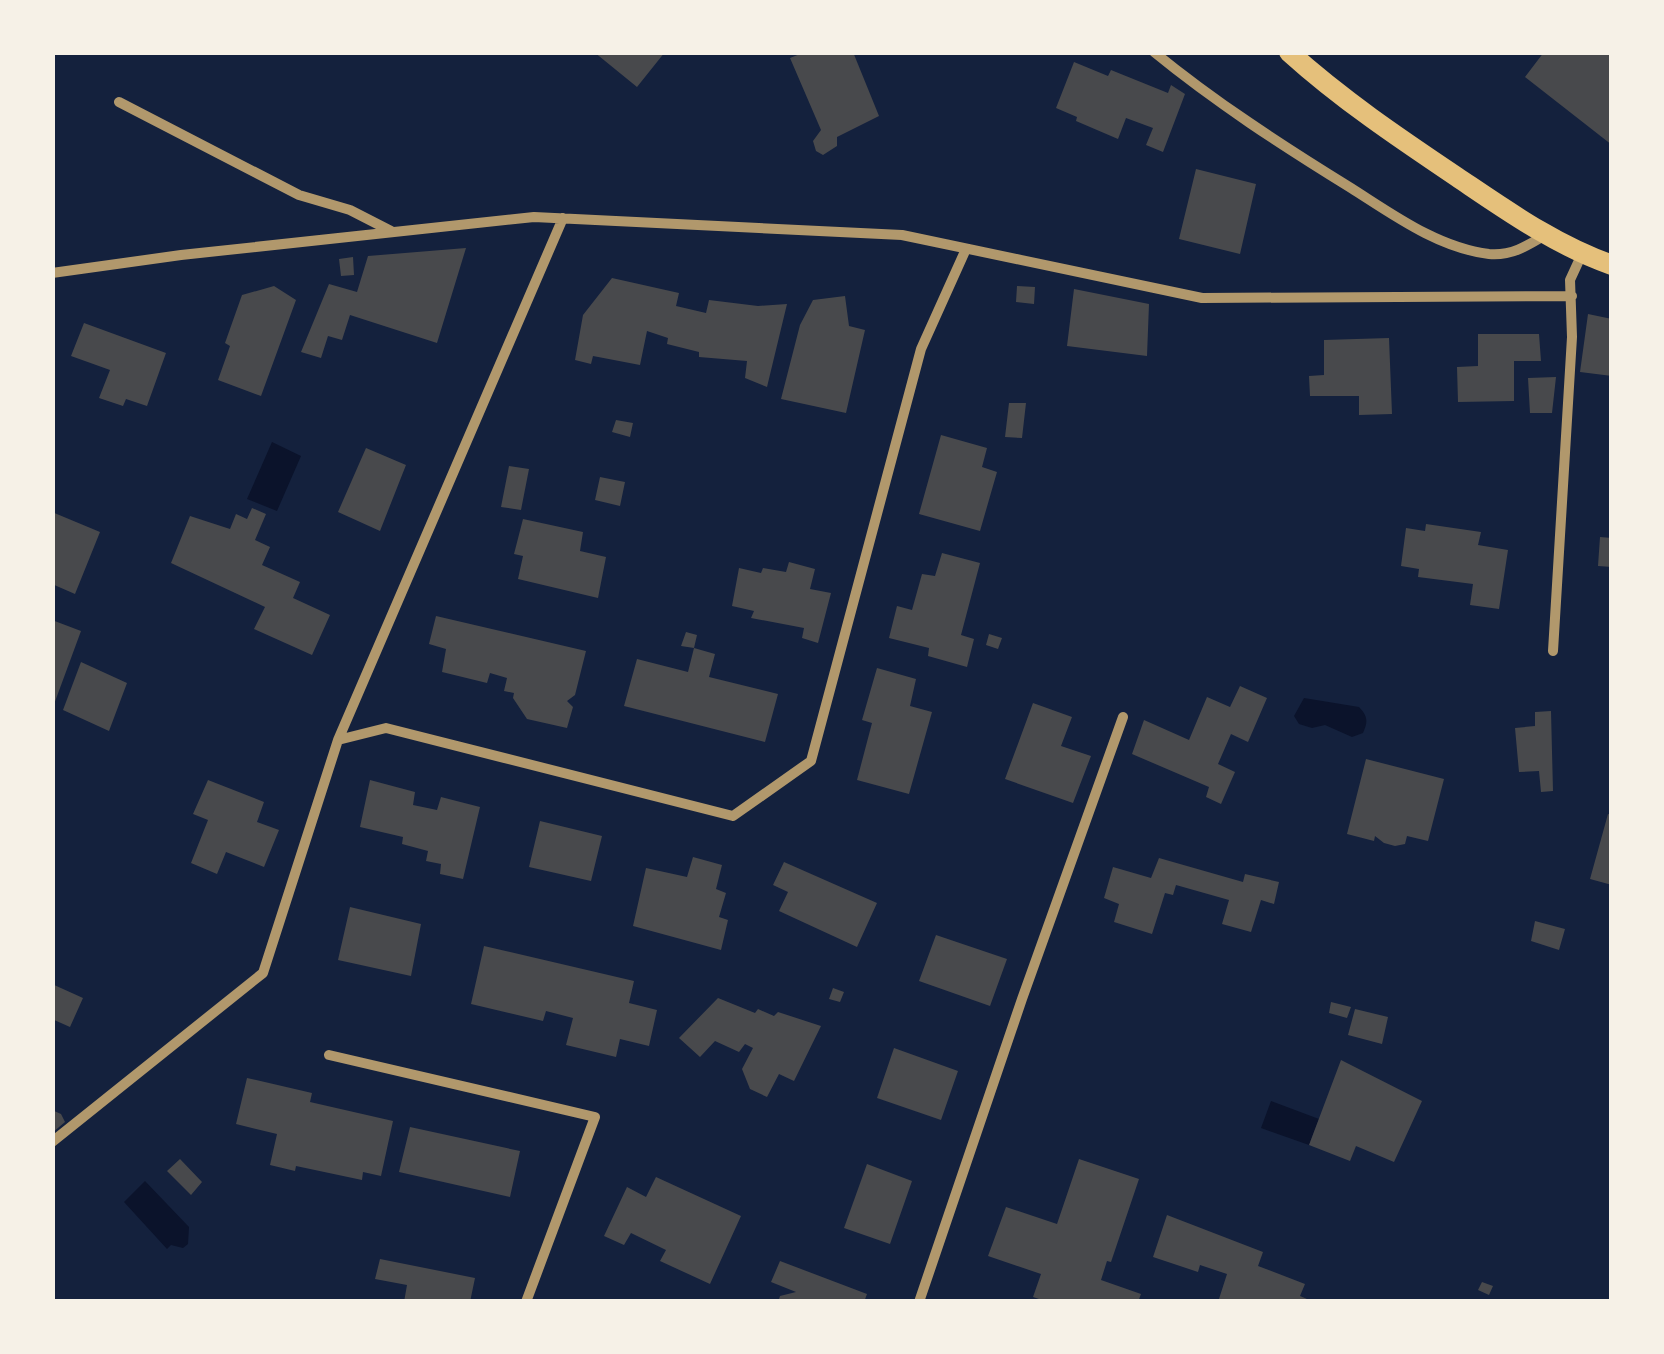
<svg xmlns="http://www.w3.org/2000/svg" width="1664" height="1354" font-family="'DM Sans',sans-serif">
  <rect width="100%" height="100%" fill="#14213d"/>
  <path fill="#0b132b" d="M272 442 301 456 277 511 247 499Z
    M1304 698 1359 707C1368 716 1368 722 1363 733L1352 737 1325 725 1312 728 1299 724 1294 716Z
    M1271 1101 1319 1119 1309 1145 1261 1128Z
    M145 1181 189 1227 188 1244 183 1248 171 1245 167 1249 124 1202Z"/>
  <path fill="#48494c" d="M594 52H665L637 87Z
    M805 52H853L879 116 837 137V146L823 155 816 151 813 141 821 130 790 58Z
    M1544 52H1612V145L1525 77Z
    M1074 62 1108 76 1111 70 1168 93 1171 85 1185 94 1163 152 1146 145 1153 128 1126 118 1118 139 1076 121 1077 117 1056 108Z
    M1196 169 1256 184 1240 254 1179 239Z
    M466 248 437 343 350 315 342 340 328 336 321 358 301 352 329 284 357 292 368 256Z
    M353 257 354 275 341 276 339 259Z
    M612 278 679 293 676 306 706 313 709 300 758 306 787 304 767 387 745 378 747 361 699 357V352L667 344 668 338 647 331 640 365 593 356 591 364 575 360 583 315Z
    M274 286 296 300 261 396 218 380 230 346 225 343 242 295Z
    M1017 286 1035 287 1034 304 1016 302Z
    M1074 289 1149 304 1147 356 1067 346Z
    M845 296 849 326 865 330 846 413 781 399 800 325 813 300Z
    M1588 314 1612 319V376L1580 372Z
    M84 323 166 353 147 406 126 399 123 406 99 398 110 370 71 356Z
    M1478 334H1539L1541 361H1514V401L1458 402 1457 367 1478 366Z
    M1389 338 1392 414 1359 415V396H1310L1309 376 1324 375V340Z
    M1556 377 1552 413H1530L1528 378Z
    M1009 403H1026L1022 438 1005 437Z
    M616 420 633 423 630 437 612 432Z
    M941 435 987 448 982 467 997 472 980 531 919 514Z
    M366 448 406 465 380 531 338 512Z
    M509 466 529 469 521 510 501 507Z
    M600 477 625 482 620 506 595 500Z
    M252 508 266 514 255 540 270 547 262 565 300 582 293 598 330 615 312 655 254 629 265 607 171 563 190 516 230 529 236 514 247 519Z
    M52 512 100 532 75 594 52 584Z
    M523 519 583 532 580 551 606 557 598 598 518 579 523 556 514 554Z
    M1426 524 1481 532 1478 545 1508 550 1499 609 1470 605 1473 584 1418 577 1419 569 1401 566 1406 528 1425 531Z
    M1600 537 1612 538V567L1598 566Z
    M942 553 980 563 961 635 974 639 967 667 928 656 929 648 889 638 897 606 912 610 922 574 935 576Z
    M789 562 815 569 810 589 831 593 818 643 802 638 804 628 751 618 754 611 732 606 739 568 761 573 763 568 786 572Z
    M436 616 586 651 575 695 567 701 573 707 567 728 527 719 513 698 514 693 504 691 507 678 490 673 487 683 442 672 446 649 429 644Z
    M52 620 81 631 53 707H52Z
    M686 632 697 635 694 648 681 646Z
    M989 634 1002 638 998 649 986 645Z
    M694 648 715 654 709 677 778 694 765 742 624 706 637 659 688 672Z
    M81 662 127 683 109 731 63 710Z
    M877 668 916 679 910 706 932 712 909 794 857 780 872 723 862 720Z
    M1240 686 1267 698 1248 742 1231 734 1218 764 1235 772 1221 804 1206 797 1209 787 1132 754 1144 720 1189 740 1207 697 1230 707Z
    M1033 703 1072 717 1061 746 1091 756 1073 803 1005 779Z
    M1551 711 1553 791 1541 792 1539 771 1519 772 1515 728 1535 726V712Z
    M1366 759 1444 779 1428 841 1407 836 1405 844 1395 846 1384 843 1375 836 1374 841 1347 834Z
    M208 780 264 802 257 822 279 830 264 867 226 852 217 874 191 863 208 820 193 814Z
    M370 780 415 792 413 805 437 810 441 797 480 807 463 879 440 874 441 864 426 861 428 851 402 844 403 837 360 827Z
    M1608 814 1612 815V885L1590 879Z
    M540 821 602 836 591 881 529 867Z
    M693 857 722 865 716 889 726 893 719 917 728 920 721 950 633 926 646 868 687 877Z
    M1159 858 1243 882 1245 874 1279 882 1274 904 1261 900 1251 932 1222 924 1229 900 1176 885 1173 895 1165 893 1152 934 1114 922 1119 904 1104 898 1113 867 1151 878Z
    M784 862 877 903 857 947 779 911 788 892 773 885Z
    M350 907 421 924 411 976 338 960Z
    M1535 921 1565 929 1559 950 1531 941Z
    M936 935 1007 959 990 1006 919 981Z
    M484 946 634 981 629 1003 657 1010 649 1046 620 1039 616 1057 566 1045 573 1018 546 1011 543 1021 471 1004Z
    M52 984 83 998 70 1027 52 1019Z
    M833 988 844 992 840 1002 829 999Z
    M718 998 755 1013 758 1009 774 1016 778 1012 821 1026 794 1081 779 1074 767 1097 750 1089 742 1069 753 1048 745 1044 739 1052 715 1041 700 1057 679 1038Z
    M1331 1002 1351 1007 1347 1018 1329 1013Z
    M1355 1009 1388 1017 1382 1044 1348 1035Z
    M894 1048 958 1071 941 1120 877 1098Z
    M1341 1060 1422 1101 1394 1162 1356 1146 1350 1161 1309 1145Z
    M247 1078 312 1093 310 1102 393 1121 381 1176 363 1172 362 1180 296 1166 295 1171 270 1165 277 1134 236 1124Z
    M52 1110 61 1114 65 1122 52 1133Z
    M410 1127 520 1151 510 1197 399 1172Z
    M180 1159 202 1182 191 1195 167 1171Z
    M1079 1159 1139 1179 1111 1262 1107 1261 1101 1280 1141 1294 1138 1302H1048L1033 1297 1041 1274 988 1256 1006 1207 1057 1224Z
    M867 1164 912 1181 890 1244 844 1228Z
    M656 1177 741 1216 710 1284 660 1261 666 1250 631 1233 624 1245 604 1236 627 1187 646 1197Z
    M1167 1215 1263 1252 1258 1266 1305 1284 1300 1296 1314 1302H1218L1227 1274 1200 1265 1198 1272 1153 1257Z
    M380 1259 475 1278 470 1302H404L407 1285 375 1279Z
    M780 1261 867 1294 864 1302H778L780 1296 796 1292 771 1282Z
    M1482 1282 1493 1286 1489 1295 1478 1290Z"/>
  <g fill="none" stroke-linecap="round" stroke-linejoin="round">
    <path stroke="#b1986c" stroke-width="10" d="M1154 52C1215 102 1283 146 1351 188 1392 214 1438 248 1489 254 1511 256 1527 246 1545 235
      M119 102 299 195 350 210 391 231
      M52 273 181 255 534 217 902 235 1202 298 1572 296
      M1553 651 1572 337 1570 280 1582 254
      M338 740 386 728 733 816 811 761 921 349 966 249
      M329 1055 595 1117 526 1302
      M52 1142 263 973 338 740 563 218
      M919 1302 1022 999 1123 717"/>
    <path stroke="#e5c07b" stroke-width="20" d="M1289 52C1341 99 1399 138 1457 177 1506 210 1555 245 1612 265"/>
  </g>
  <rect width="1664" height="1354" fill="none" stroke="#f6f1e7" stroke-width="110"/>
</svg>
